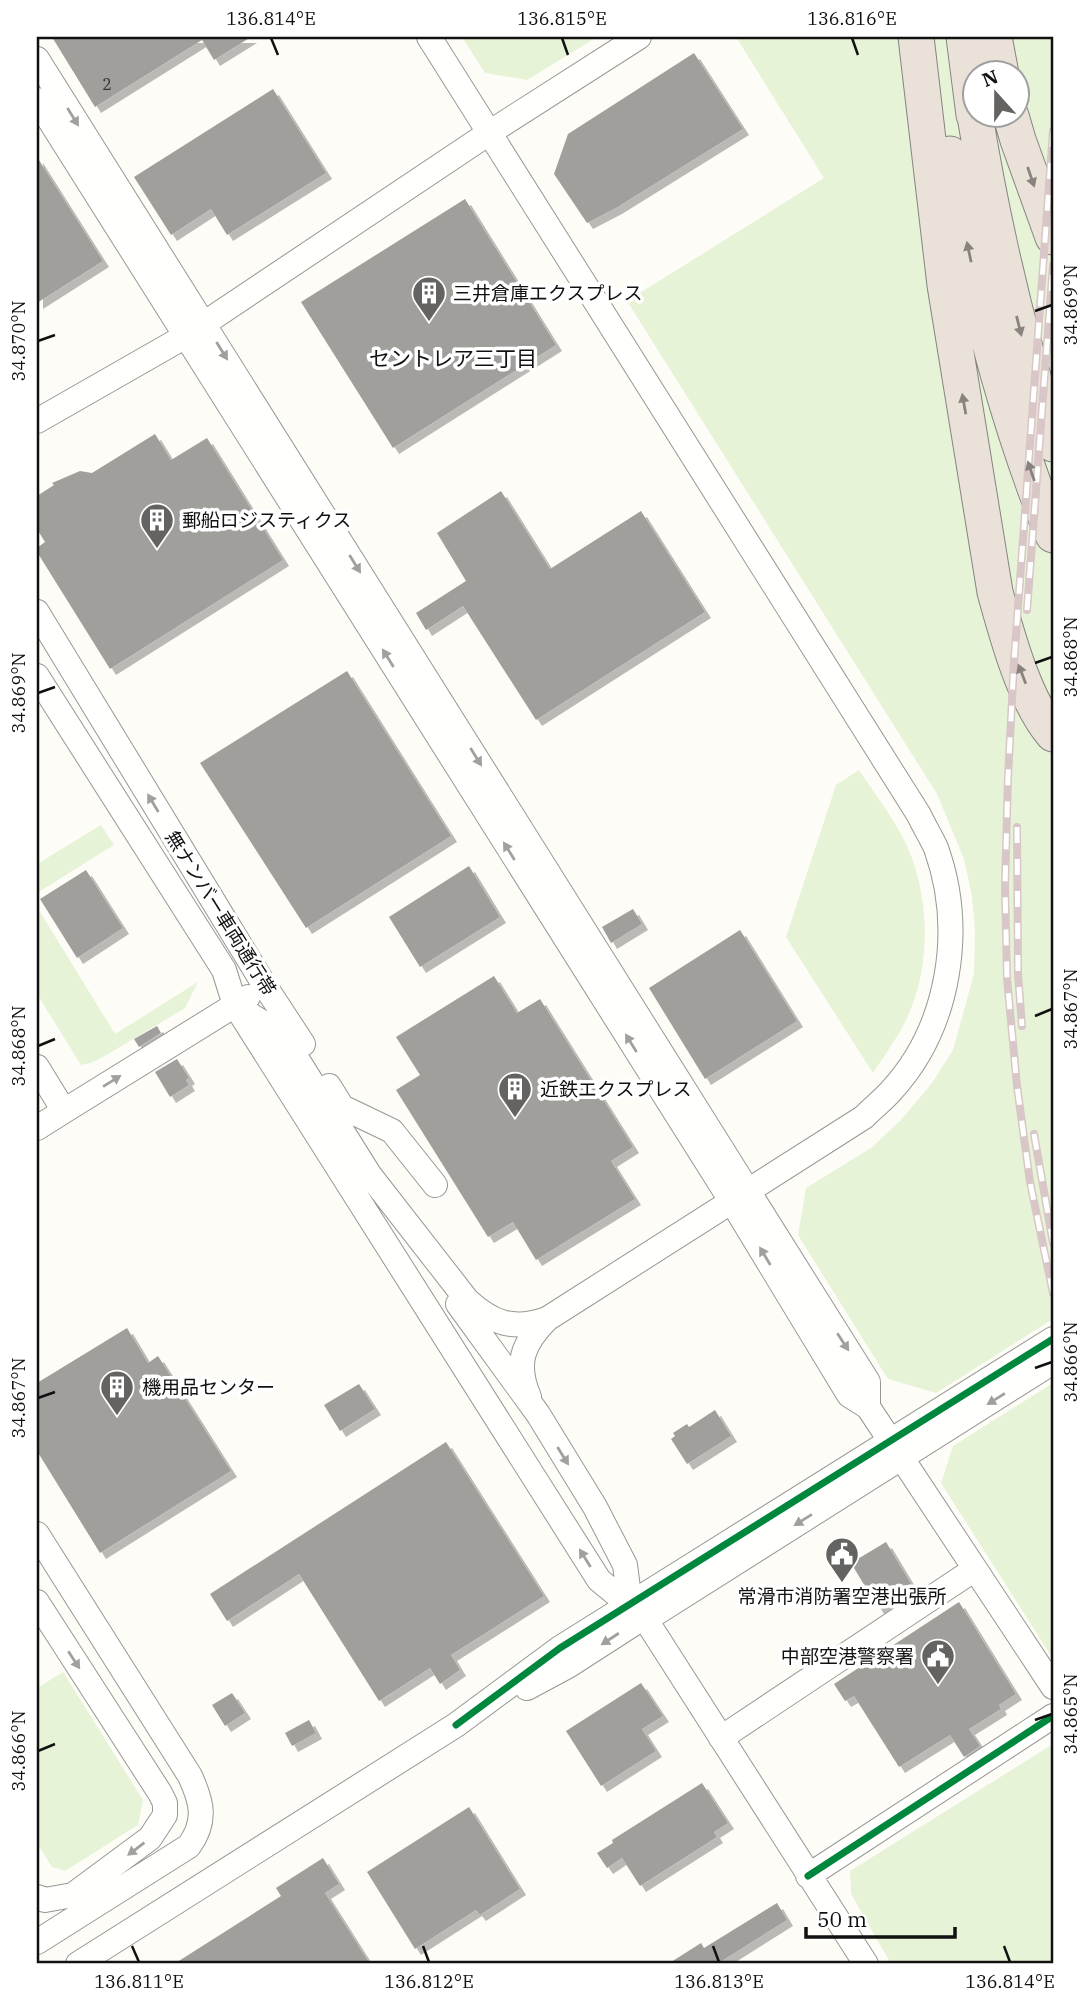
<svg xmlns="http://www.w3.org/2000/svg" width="1090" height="2001" font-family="'IBM Plex Serif','Noto Sans JP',serif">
  <defs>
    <filter id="shadow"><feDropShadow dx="6" dy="6" stdDeviation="0" flood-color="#0004"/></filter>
  </defs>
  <rect width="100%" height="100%" fill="#fdfcf7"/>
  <path fill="#e7f3d7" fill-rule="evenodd" d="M462 37H597L527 80 485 73Z
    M736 37H1053V1319L936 1393 888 1379 798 1235 806 1188 871 1148 901 1120 932 1083 953 1050 974 974 975 931 972 896 964 859 937 794 627 301 824 178ZM974 74H1016V116H974Z
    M859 770C873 791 889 812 901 834 931 888 933 967 905 1022 896 1040 884 1056 873 1073L786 937 836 785Z
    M101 825 114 845 37 893V864Z
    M37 907 115 1034 198 982 185 1008 103 1057 91 1063 81 1065 37 994Z
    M1053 1383V1659L941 1483 953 1446Z
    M63 1672 143 1800 138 1825 65 1871 52 1867 37 1843V1688Z
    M1053 1744V1964H891L851 1894 850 1871Z"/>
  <path fill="#a19f9c" filter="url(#shadow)" d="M52 37H251L214 60 202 40 95 107Z
    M694 53 743 129 616 208 587 223 554 174 568 134Z
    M273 89 326 173 227 235 211 209 171 235 134 177Z
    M37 157 103 261 37 303Z
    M465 199 556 345 393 448 301 302Z
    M155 434 171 460 207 438 283 560 110 669 37 552V548L45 542 37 529V496L54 485 52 483 80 471 92 473Z
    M501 491 550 569 641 511 705 612 536 720 463 606 426 630 416 613 466 581 437 533Z
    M347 671 451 836 306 928 200 763Z
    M469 866 500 917 420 967 389 917Z
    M86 870 123 928 77 958 40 899Z
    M633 909 642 924 611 943 602 927Z
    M740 930 797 1021 705 1079 649 988Z
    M494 976 517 1013 540 999 633 1147 611 1161 635 1199 536 1260 513 1222 488 1237 396 1090 420 1075 396 1037Z
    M157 1026 161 1033 139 1047 134 1039Z
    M177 1059 189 1078 186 1080 189 1085 170 1097 155 1072Z
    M127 1328 148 1363 158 1356 231 1471 100 1553 37 1451V1383Z
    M359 1384 375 1409 340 1431 324 1405Z
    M715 1410 731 1436 687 1464 671 1439 675 1436 673 1433 687 1424 689 1427Z
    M446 1442 544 1596 451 1655 460 1670 440 1684 430 1668 379 1701 299 1574 227 1621 210 1594Z
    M886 1542 913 1587 878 1608 851 1563Z
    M959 1602 1016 1694 999 1705 1001 1709 969 1729 980 1746 964 1757 950 1735 899 1767 854 1696 845 1701 834 1684Z
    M641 1683 663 1716 642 1729 656 1751 601 1786 566 1731Z
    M232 1693 245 1713 225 1726 212 1705Z
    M309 1720 316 1733 292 1746 285 1733Z
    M702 1783 728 1823 714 1832 717 1837 640 1886 622 1858 607 1868 597 1853 613 1843 612 1840Z
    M469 1807 520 1889 480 1915 476 1910 415 1949 367 1872Z
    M323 1858 339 1884 325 1893 370 1964H174L281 1896 276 1888Z
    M777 1903 787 1920 717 1964H668L701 1943 704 1948Z"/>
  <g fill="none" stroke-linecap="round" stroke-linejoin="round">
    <g stroke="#979795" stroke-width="26">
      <path id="minor" d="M37 59 868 1382V1407
        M37 100 732 1202 849 1395 868 1407 1053 1687
        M37 421 184 337 489 133 639 37
        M37 612 265 986 303 1044
        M37 676 224 970 235 1005 599 1580 644 1617 866 1964
        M241 1009 282 1035 374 1182
        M37 1067 64 1111 37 1128
        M329 1086 342 1107 392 1131 435 1185
        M64 1111 248 997
        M365 1169 467 1300C492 1323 513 1331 547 1319L864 1117C873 1108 883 1100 891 1091 950 1027 965 929 936 848 931 837 924 826 919 815L429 37
        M458 1304 538 1414 595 1507 625 1565 630 1604
        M529 1397C515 1364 522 1344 547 1319
        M37 1534 190 1776C202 1802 207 1821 189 1846L37 1942
        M37 1602 160 1793 165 1803V1815L150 1838 73 1895 45 1900 37 1897
        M527 1688 568 1666 644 1617 653 1615 1053 1362
        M721 1738 975 1569
        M808 1876 1053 1716
        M78 1964 456 1725 560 1648 1053 1339"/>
    </g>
    <g stroke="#858482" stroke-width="37">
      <path id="highway" d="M916 37 945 285 995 592C1007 635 1024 700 1053 734
        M964 37 974 115
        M994 37 1001 74
        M975 116C993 227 1019 336 1053 444
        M1011 116 1018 140 1053 237
        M950 154C971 283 1004 414 1053 535"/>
    </g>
    <use href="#minor" stroke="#fffffe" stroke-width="24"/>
    <use href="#highway" stroke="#eae1d8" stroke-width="35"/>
    <g stroke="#d9c6c7" stroke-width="8">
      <path id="rail" d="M1053 131 1014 662 1008 777 1005 887 1007 978 1017 1086 1030 1182 1053 1293
        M1027 610 1053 265
        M1017 827 1018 974 1022 1026
        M1034 1134 1053 1243"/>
    </g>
    <use href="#rail" stroke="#fff" stroke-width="5" stroke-dasharray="16" stroke-linecap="butt"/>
    <g stroke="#fff" stroke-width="11">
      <path id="cycleway" d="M456 1725 560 1648 1053 1339
        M808 1876 1053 1716"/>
    </g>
    <use href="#cycleway" stroke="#00873e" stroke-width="7"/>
  </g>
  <defs><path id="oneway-solid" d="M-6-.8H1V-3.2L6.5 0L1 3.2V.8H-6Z" transform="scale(1.75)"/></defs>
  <g fill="#a0a09f">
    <use href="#oneway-solid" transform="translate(73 117) rotate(58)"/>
    <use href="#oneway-solid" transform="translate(222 351) rotate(58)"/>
    <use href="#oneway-solid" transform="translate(355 564) rotate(58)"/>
    <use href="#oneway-solid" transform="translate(388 658) rotate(-122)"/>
    <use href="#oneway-solid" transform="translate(476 757) rotate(58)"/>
    <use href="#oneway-solid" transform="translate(153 803) rotate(-121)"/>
    <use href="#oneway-solid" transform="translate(509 851) rotate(-122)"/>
    <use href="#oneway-solid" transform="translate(631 1043) rotate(-122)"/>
    <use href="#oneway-solid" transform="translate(112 1081) rotate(-32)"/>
    <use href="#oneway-solid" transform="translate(765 1256) rotate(-121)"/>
    <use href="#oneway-solid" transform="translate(843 1342) rotate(57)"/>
    <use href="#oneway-solid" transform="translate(996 1399) rotate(148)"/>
    <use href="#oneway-solid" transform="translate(563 1456) rotate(58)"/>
    <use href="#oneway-solid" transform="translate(803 1520) rotate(148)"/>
    <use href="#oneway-solid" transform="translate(585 1558) rotate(-122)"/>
    <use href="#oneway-solid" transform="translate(610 1639) rotate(147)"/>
    <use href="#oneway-solid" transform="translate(74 1660) rotate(57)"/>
    <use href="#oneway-solid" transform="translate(136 1849) rotate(143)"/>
  </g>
  <g fill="#88837e">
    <use href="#oneway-solid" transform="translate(1031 177) rotate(71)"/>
    <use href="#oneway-solid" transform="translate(969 252) rotate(-102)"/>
    <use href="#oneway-solid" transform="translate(1019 326) rotate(76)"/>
    <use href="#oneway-solid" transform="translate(964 404) rotate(-100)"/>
    <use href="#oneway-solid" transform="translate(1031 471) rotate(-109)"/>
    <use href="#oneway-solid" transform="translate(1022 674) rotate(-111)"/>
  </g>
  <path fill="none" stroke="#111" stroke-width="2.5" d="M271 38 278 55M562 38 568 55M852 38 858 55M1035 311 1052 305M38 341 55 335M1035 663 1052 657M38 693 55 687M1035 1016 1052 1009M38 1046 55 1039M1035 1368 1052 1362M38 1398 55 1392M1035 1720 1052 1714M38 1751 55 1744M132 1946 139 1962M423 1946 429 1962M713 1946 719 1962M1004 1946 1010 1962"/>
  <defs>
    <g id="building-pin" transform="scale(1.75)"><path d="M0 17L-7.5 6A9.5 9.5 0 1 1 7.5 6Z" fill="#646362" stroke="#fff"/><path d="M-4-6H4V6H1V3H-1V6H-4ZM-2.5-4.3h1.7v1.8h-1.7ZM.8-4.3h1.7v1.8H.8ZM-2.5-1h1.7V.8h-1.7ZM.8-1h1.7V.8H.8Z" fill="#fff"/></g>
    <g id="civic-pin" transform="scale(1.75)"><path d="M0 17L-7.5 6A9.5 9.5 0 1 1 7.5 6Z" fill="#646362" stroke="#fff"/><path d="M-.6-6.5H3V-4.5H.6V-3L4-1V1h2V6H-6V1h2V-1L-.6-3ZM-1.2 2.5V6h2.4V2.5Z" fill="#fff"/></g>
  </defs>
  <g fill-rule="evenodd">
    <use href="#building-pin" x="429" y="293"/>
    <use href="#building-pin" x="157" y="520"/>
    <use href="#building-pin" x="515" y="1089"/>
    <use href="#building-pin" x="117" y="1387"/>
    <use href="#civic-pin" x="842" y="1554"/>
    <use href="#civic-pin" x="938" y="1656"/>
  </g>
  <g text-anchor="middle" stroke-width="7" stroke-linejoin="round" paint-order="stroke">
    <g font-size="16" fill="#353434">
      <text x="107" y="90">2</text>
    </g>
    <g font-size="19" fill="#111" stroke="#fff" text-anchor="start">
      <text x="453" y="300">三井倉庫エクスプレス</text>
      <text x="182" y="527">郵船ロジスティクス</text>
      <text x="540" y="1096">近鉄エクスプレス</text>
      <text x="142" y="1394">機用品センター</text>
      <text x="842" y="1603" text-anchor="middle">常滑市消防署空港出張所</text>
      <text x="914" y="1663" text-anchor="end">中部空港警察署</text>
    </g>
    <g font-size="19" fill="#111" stroke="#fff">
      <text transform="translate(221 913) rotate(58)" y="7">無ナンバー車両通行帯</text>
    </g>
    <g font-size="21" fill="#111" stroke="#fff">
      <text x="453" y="366">セントレア三丁目</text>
    </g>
  </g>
  <rect width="1090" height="2001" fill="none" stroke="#ffffff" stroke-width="77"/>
  <g transform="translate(996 94) rotate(339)"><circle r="33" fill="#ffffff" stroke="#a0a0a0" stroke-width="2"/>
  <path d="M0-5L12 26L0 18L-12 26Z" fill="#646362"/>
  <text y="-10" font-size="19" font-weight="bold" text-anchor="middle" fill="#111111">N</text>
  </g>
  <path d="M806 1927v10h149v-10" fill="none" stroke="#111111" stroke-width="3.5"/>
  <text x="817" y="1927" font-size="21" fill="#111111" stroke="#ffffff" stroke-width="5" paint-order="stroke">50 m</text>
  <rect x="38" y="38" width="1014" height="1924" fill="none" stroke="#111" stroke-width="2.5"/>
  <g font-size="18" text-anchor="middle" fill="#111">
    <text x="271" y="25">136.814°E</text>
    <text x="562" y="25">136.815°E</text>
    <text x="852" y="25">136.816°E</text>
    <text transform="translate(1071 305) rotate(-90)" y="6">34.869°N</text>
    <text transform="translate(19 341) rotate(-90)" y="6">34.870°N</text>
    <text transform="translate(1071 657) rotate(-90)" y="6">34.868°N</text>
    <text transform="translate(19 693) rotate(-90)" y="6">34.869°N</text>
    <text transform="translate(1071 1009) rotate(-90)" y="6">34.867°N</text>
    <text transform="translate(19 1046) rotate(-90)" y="6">34.868°N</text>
    <text transform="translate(1071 1362) rotate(-90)" y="6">34.866°N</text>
    <text transform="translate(19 1398) rotate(-90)" y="6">34.867°N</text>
    <text transform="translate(1071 1714) rotate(-90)" y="6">34.865°N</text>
    <text transform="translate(19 1751) rotate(-90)" y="6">34.866°N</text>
    <text x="139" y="1988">136.811°E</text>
    <text x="429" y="1988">136.812°E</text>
    <text x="719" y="1988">136.813°E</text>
    <text x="1010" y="1988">136.814°E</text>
  </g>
</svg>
